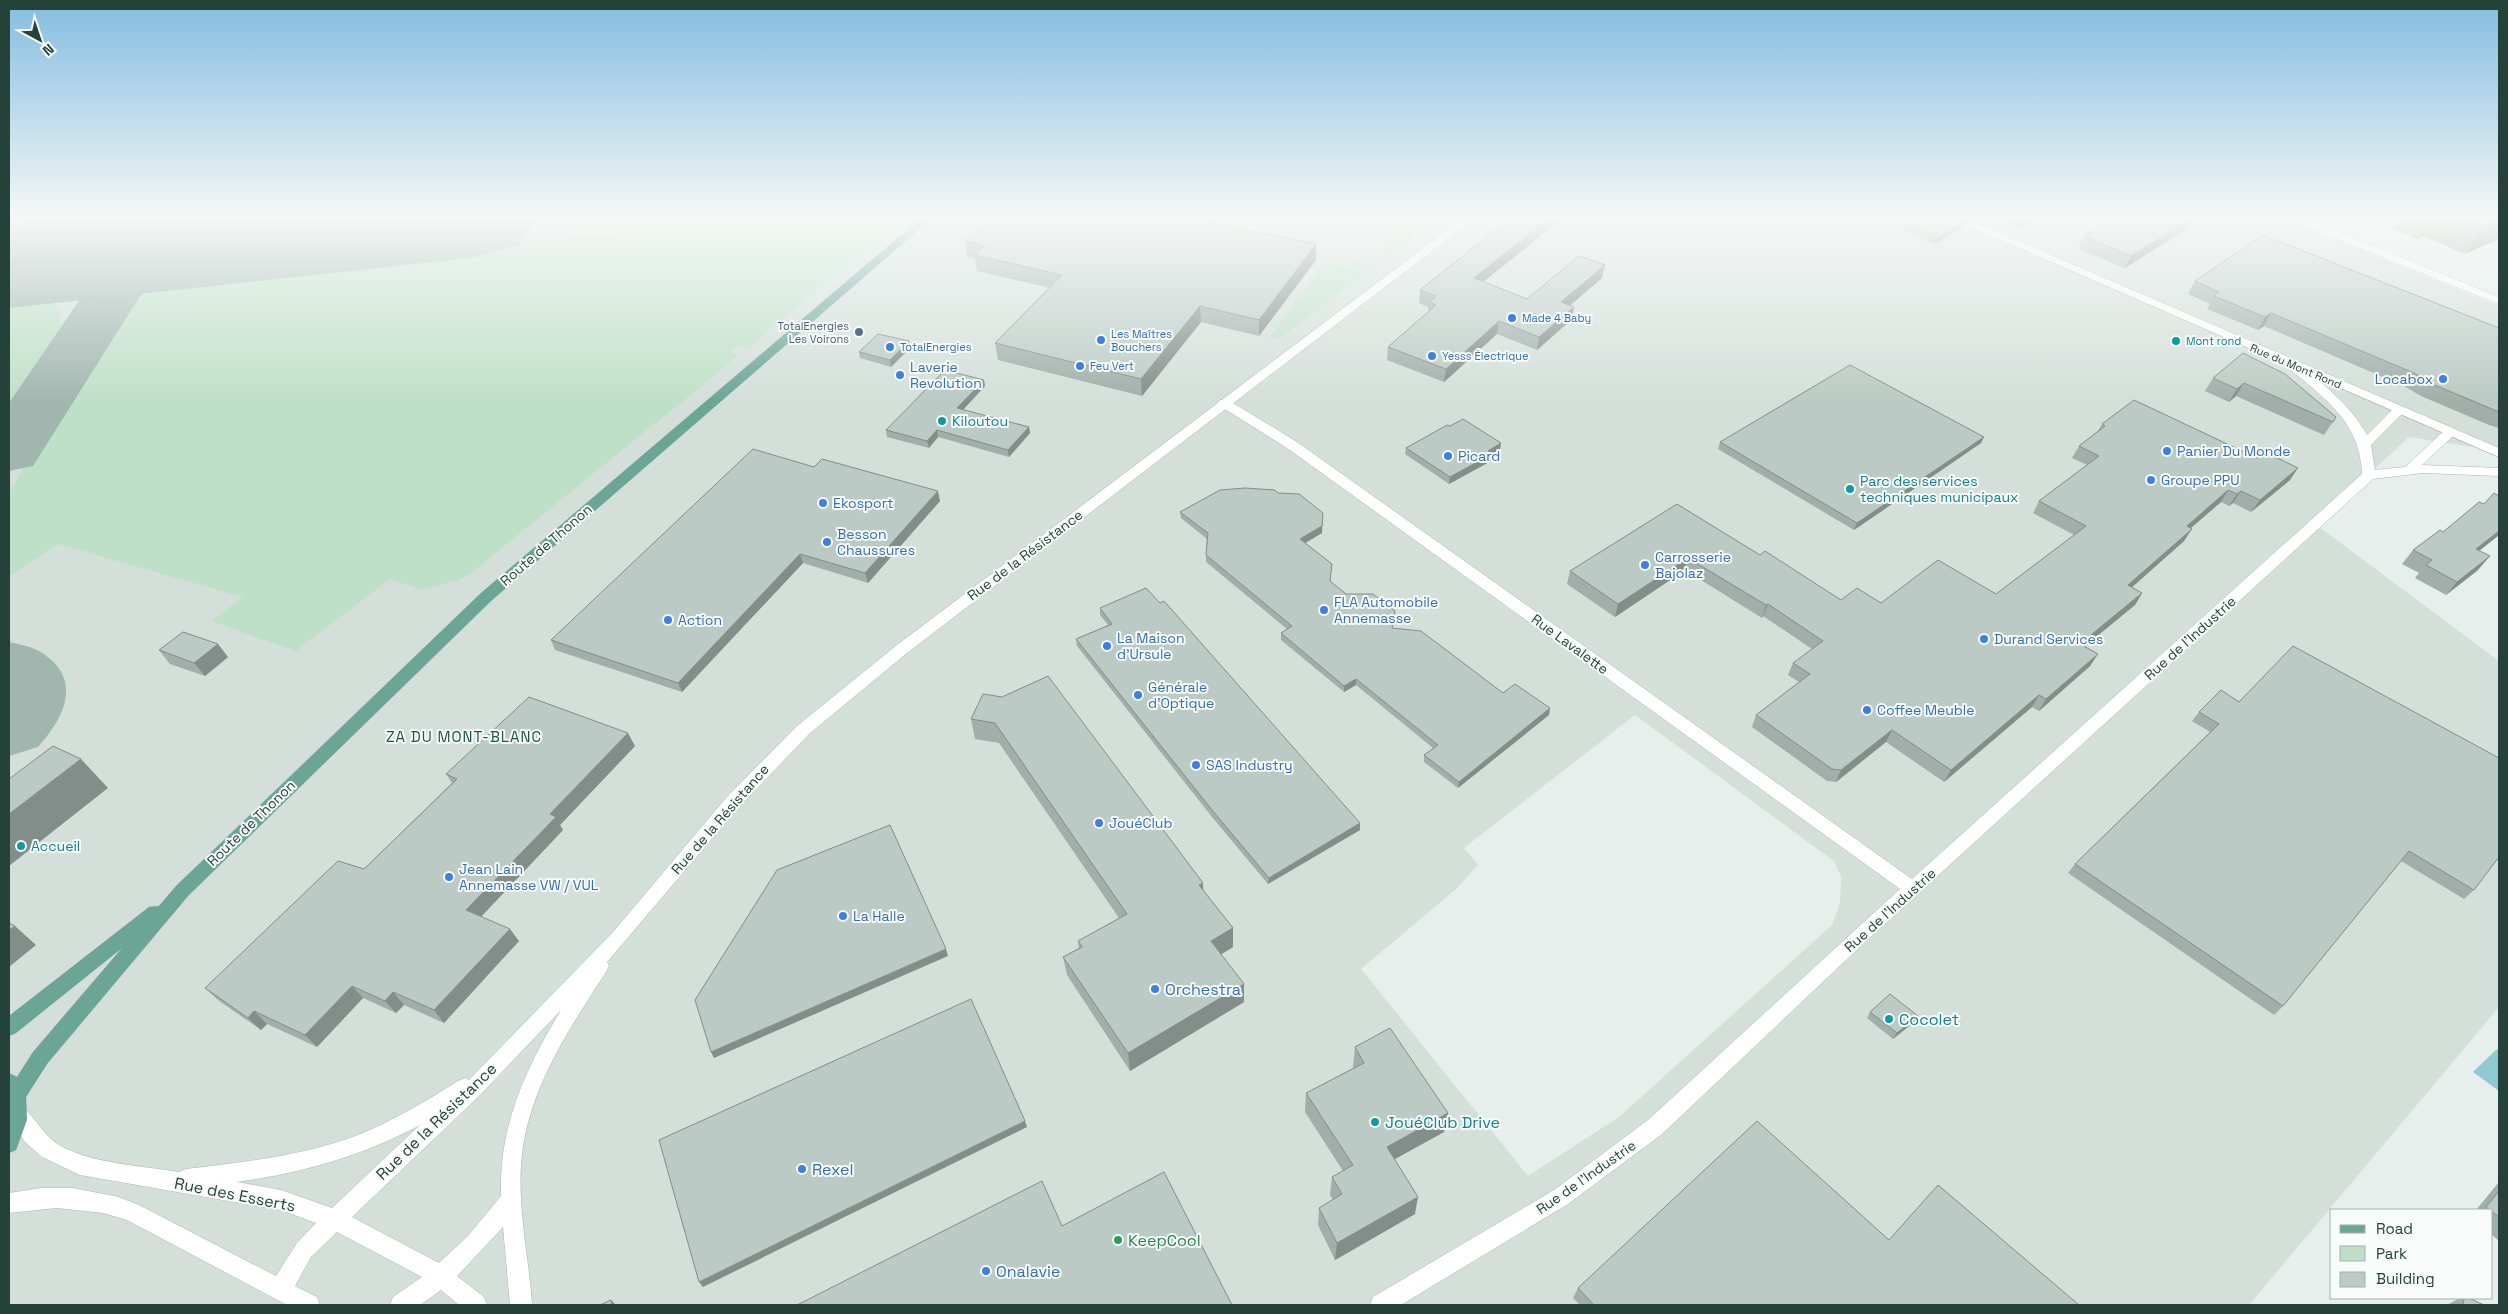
<svg xmlns="http://www.w3.org/2000/svg" width="2508" height="1314" font-family="'Space Grotesk',sans-serif">
  <rect width="100%" height="100%" fill="#e6efeb"/>
  <path fill="#d4dfda" fill-rule="evenodd" d="M9 218H2195L2213 227 2239 218H2283L2499 306V451L2409 437 2315 524 2499 661V1007L2249 1305H9ZM1635 715 1834 861 1841 876 1840 903 1832 925 1619 1117 1528 1176 1361 969 1455 890 1478 865 1464 848Z"/>
  <path fill="#bfe0c8" d="M9 218H202L9 237Z
    M753 218H904L748 348 737 346 730 351 738 356 470 574 456 581 423 590 390 579 296 651 211 621 243 597 58 544 9 577V494L30 457 38 456 64 415H56L128 301 150 284 170 277 638 231 642 225 690 226Z
    M1422 218H1437L1388 256 1383 254 1405 219 1419 222Z
    M1353 259 1373 267 1279 339 1270 337 1325 262 1347 267Z
    M40 292C55 301 63 311 60 329L9 409V296Z"/>
  <path fill="#8ec9d4" d="M2497 1049 2499 1051V1091L2473 1072Z"/>
  <g fill="none" stroke-linecap="round" stroke-linejoin="round">
    <path fill="#a2b6b0" fill-rule="evenodd" d="M216 227 236 232 244 244 236 256 172 276 140 296 33 466 9 471V403L98 273 120 258 144 247Z
      M9 642C18 644 30 646 39 651 80 675 69 711 42 742L38 747 9 756Z"/>
    <path fill="#a2b6b0" fill-rule="evenodd" d="M66 218H538L518 246 471 258 9 308V224Z"/>
    <g stroke="#a8b8b2" stroke-width="1">
      <path id="minor" d="M2293 218H2305L2499 297V304L2302 225Z
        M2291 360 2295 361C2322 383 2350 404 2367 435L2395 407H2403L2405 410 2403 413 2371 445 2375 470 2405 467 2446 429H2454L2456 432 2454 435 2422 465 2499 468V476L2423 473 2373 479 1864 943 1662 1134 1568 1204 1401 1305H1370L1373 1297 1554 1190 1648 1120 1900 889 1287 448 1220 406 1218 403 1220 400H1228L1297 442 1912 879 2362 474C2361 422 2323 397 2287 367L2285 364Z"/>
    </g>
    <g stroke="#a8b8b2" stroke-width="1">
      <path id="tertiary" d="M1463 218H1475L907 653 809 734 738 808 607 962 609 966 606 972C568 1031 526 1092 521 1165 518 1212 529 1258 532 1305H510L503 1227 457 1276 484 1297 487 1305H459L441 1290 420 1305H390L393 1297 422 1277 337 1232 311 1257 295 1286 317 1297 320 1305H287L127 1220 103 1213 57 1208 9 1213V1193L41 1188H73L119 1197 141 1206 276 1276 297 1243 316 1223 281 1210 80 1175 42 1157 25 1142 9 1116 11 1108 18 1106C32 1111 42 1133 56 1143 85 1163 143 1166 179 1172L186 1169C244 1162 303 1156 358 1135 393 1121 426 1101 458 1081L465 1078 469 1080 614 931 726 798 797 726 897 645ZM561 1010C525 1070 499 1125 501 1196L468 1236 439 1263 352 1217 480 1095ZM420 1125 332 1208 281 1190 237 1182C302 1173 362 1156 420 1125Z
        M1951 218H1965L2499 448V457Z"/>
    </g>
    <g stroke="#c2cac8" stroke-width="1">
      <path id="primary" d="M921 218H932L491 601 188 896 47 1064 26 1097 27 1120 16 1150 9 1153V1073L17 1077 33 1052 122 948 16 1033 9 1036V1016L149 907 159 906 176 886 481 593Z"/>
    </g>
    <use href="#minor" fill="#fff" fill-rule="evenodd"/>
    <use href="#tertiary" fill="#fff" fill-rule="evenodd"/>
    <use href="#primary" fill="#6aa596" fill-rule="evenodd"/>
  </g>
  <path fill="#a1aea9" d="M1995 218H2039L2021 229Z
    M2112 218H2195L2190 227 2125 268 2078 249 2084 236Z
    M2398 218H2499L2465 254 2423 236 2417 239 2392 228Z
    M1968 219 1965 226 1935 244 1904 231 1907 223Z
    M1558 222 1483 282 1527 299 1602 278 1570 305 1571 320 1537 350 1497 334 1444 382 1387 360 1388 347 1428 312V307L1419 303 1420 290Z
    M1215 223 1316 260 1259 336 1201 322 1142 396 998 360 995 343 1050 288 977 271 975 259 967 257 965 241Z
    M2195 281 2499 328V428L2489 425 2421 396 2404 386 2264 326 2258 330 2207 309 2210 304 2188 294Z
    M910 348 891 367 860 358 859 352Z
    M2243 353 2336 417 2324 435 2236 396 2229 402 2205 391 2213 378Z
    M984 380 985 386 963 410 1029 427 1030 433 1009 457 938 437 929 448 887 437 886 430Z
    M2102 424 2290 480 2251 512 2233 503 2229 506 2221 502 2191 528 2184 541 2132 587 2142 593 2135 605 2084 646 2098 654 2090 666 2039 711 2032 707 1944 782 1886 742 1836 782 1827 781 1752 727 1756 715 1799 682 1788 675 1793 663 1812 649 1763 616 1762 618 1685 570 1615 617 1567 584 1570 571 1677 504 1760 555 1841 600 1881 603 1996 594 2074 535 2033 513 2039 501 2087 465 2072 458 2079 446 2098 431Z
    M1450 426 1500 450 1492 454 1491 461 1449 484 1405 454 1406 448Z
    M1720 442 1981 443 1854 530 1718 449Z
    M814 467 940 501 868 583 803 563 682 692 555 650 551 640Z
    M1278 493 1322 533 1305 543 1332 564 1330 582 1346 594 1395 611 1393 628 1503 693 1549 715 1458 788 1424 762V755L1433 748 1356 685 1344 692 1281 640V633L1287 629 1206 562V555L1207 539 1181 518 1180 512Z
    M2499 496V535L2479 551 2478 570 2446 595 2415 578 2419 573 2402 564 2413 550 2443 532 2484 504Z
    M1100 608 1360 830 1268 884 1212 817 1077 646 1076 639 1108 625 1100 615Z
    M159 650 228 657 205 676 170 664Z
    M2221 690 2474 890 2464 899 2401 861 2283 1006 2274 1015 2068 873 2075 864 2210 732 2192 721 2199 712Z
    M983 694 1203 883V890L1233 928V947L1221 954 1244 1002 1130 1071 1067 975 1063 957 1079 948 1078 941 1119 918 999 743 975 739 971 719Z
    M635 746 560 825 563 830 481 917 519 941 444 1023 404 1005 396 1013 363 998 317 1047 267 1024 261 1030 218 1000 205 988 364 869 452 783 446 774Z
    M1870 1012 1914 1022 1893 1039 1867 1018Z
    M1355 1047 1444 1132 1395 1159 1415 1214 1335 1260 1318 1225 1319 1208 1333 1200 1330 1195 1332 1177 1343 1171 1305 1112 1306 1093 1354 1068 1353 1067Z
    M2499 1182V1241L2492 1235V1210H2476Z
    M1889 1240 2079 1305H1580L1573 1298 1578 1288Z
    M2460 1298H2469L2484 1305H2447Z"/>
  <path fill="#838d89" d="M1213 218H1215V231L1210 222Z
    M1549 218H1558V222L1472 291 1474 278Z
    M2030 218H2039L2021 229 2024 222Z
    M2191 218H2195L2190 227 2125 268 2131 256Z
    M2431 218H2435L2423 236 2417 239Z
    M1968 219 1965 226 1935 244 1938 237Z
    M2499 220V239L2465 254 2485 226Z
    M1316 244V260L1259 336V320Z
    M1605 265 1602 278 1559 315 1561 302Z
    M1200 306 1201 322 1142 396 1141 379Z
    M1574 307 1571 320 1537 350 1539 337Z
    M2271 313 2264 326 2258 330 2265 317Z
    M1499 321 1497 334 1444 382 1446 369Z
    M909 341 910 348 891 367 890 360Z
    M984 380 985 386 958 415 957 408Z
    M2244 383 2236 396 2229 402 2237 389Z
    M1029 427 1030 433 1009 457 1008 450Z
    M937 430 938 437 929 448 927 441Z
    M1984 437 1981 443 1854 530 1857 523Z
    M1501 443 1500 450 1492 454 1491 461 1449 484 1450 477 1488 451Z
    M2298 468 2290 480 2251 512 2260 500Z
    M2228 490 2221 502 2179 538 2187 526Z
    M938 491 940 501 868 583 865 573Z
    M2241 491 2233 503 2229 506 2237 494Z
    M1323 513 1322 533 1300 546V539Z
    M2192 529 2184 541 2121 597 2128 585Z
    M2499 531V535L2464 563 2476 549Z
    M800 554 803 563 682 692 678 683Z
    M2490 556 2478 570 2446 595 2457 582Z
    M1688 558 1685 570 1615 617 1618 604Z
    M2142 593 2135 605 2073 656 2080 644Z
    M1768 604 1763 616 1762 618 1766 605Z
    M218 644 228 657 205 676 194 663Z
    M2098 654 2090 666 2039 711 2046 699Z
    M1356 679V685L1344 692V686Z
    M2039 695 2032 707 1944 782 1951 770Z
    M1550 708 1549 715 1458 788 1459 782Z
    M1892 730 1886 742 1836 782 1841 770Z
    M628 733 635 746 560 825 563 830 475 923 466 910 550 814Z
    M81 759 108 788 9 866V814Z
    M1360 823V830L1268 884 1269 878Z
    M1203 883 1204 902 1199 885Z
    M15 926 36 945 9 967V930Z
    M1233 928V947L1212 960 1211 941Z
    M510 929 519 941 444 1023 434 1010Z
    M946 949 948 956 714 1058 711 1052Z
    M1244 984V1002L1130 1071 1128 1053Z
    M352 986 363 998 317 1047 305 1035Z
    M393 992 404 1005 396 1013 385 1001Z
    M254 1011 267 1024 261 1030 248 1018Z
    M1918 1016 1914 1022 1893 1039 1897 1033Z
    M1448 1113 1444 1132 1384 1165 1387 1147Z
    M1025 1121 1027 1127 703 1287 699 1282Z
    M1418 1197 1415 1214 1335 1260 1337 1243Z
    M611 1300 616 1305H612Z"/>
  <path fill="#bbcac4" stroke="#838d89" d="M990 218H1213L1210 222 1316 244 1259 320 1200 306 1141 379 995 343 1062 275 975 255 985 246 965 241Z
    M1511 218H1549L1474 278 1527 299 1579 256 1605 265 1561 302 1574 307 1539 337 1499 321 1446 369 1388 347 1436 305 1429 302 1436 296 1420 290Z
    M1916 218H1967L1968 219 1938 237 1907 223Z
    M2016 218H2030L2024 222Z
    M2112 218H2191L2131 256 2084 236Z
    M2466 218H2499V220L2485 226Z
    M2263 235 2499 328V412L2430 383 2414 373 2271 313 2265 317 2214 296 2219 292 2195 281Z
    M878 334 909 341 890 360 859 352Z
    M2243 353 2285 374 2336 417 2333 422 2244 383 2237 389 2213 378Z
    M1850 365 1984 437 1857 523 1720 442Z
    M945 370 984 380 957 408 1029 427 1008 450 937 430 927 441 886 430Z
    M2134 400 2257 458 2265 452 2298 468 2260 500 2241 491 2237 494 2228 490 2187 526 2192 529 2128 585 2142 593 2080 644 2098 654 2046 699 2039 695 1951 770 1892 730 1841 770 1832 769 1756 715 1810 674 1793 663 1823 641 1768 604 1766 605 1688 558 1618 604 1570 571 1677 504 1760 555 1765 551 1841 600 1857 588 1881 603 1938 560 1996 594 2086 526 2039 501 2099 456 2079 446 2105 426 2102 424Z
    M1463 419 1501 443 1488 451 1492 454 1450 477 1406 448 1447 425 1450 426Z
    M753 449 814 467 822 459 938 491 865 573 800 554 678 683 551 640Z
    M1245 488 1275 490 1278 493 1299 494 1323 513 1322 526 1300 539 1332 564 1330 581 1346 594H1373L1395 611 1392 628 1421 631 1503 693 1515 684 1550 708 1459 782 1424 755 1438 745 1356 679 1344 686 1281 633 1292 626 1206 555 1208 533 1180 512 1220 490Z
    M2494 493 2499 496V531L2476 549 2490 556 2457 582 2426 565 2432 560 2413 550 2440 530 2443 532 2479 502 2484 504Z
    M1146 588 1160 603 1164 601 1360 823 1269 878 1212 810 1076 639 1112 624 1100 608Z
    M183 632 218 644 194 663 159 650Z
    M2293 646 2499 758V857L2474 890 2409 851 2283 1006 2075 864 2219 724 2199 712 2221 690 2239 702Z
    M1048 676 1203 883 1199 885 1233 928 1211 941 1244 984 1128 1053 1063 957 1082 947 1078 941 1127 914 995 723 971 719 983 694 1002 697Z
    M529 697 628 733 550 814 556 817 466 910 510 929 434 1010 393 992 385 1001 352 986 305 1035 254 1011 248 1018 205 988 338 861 364 869 457 779 446 774Z
    M53 746 81 759 9 814V779Z
    M890 825 946 949 711 1052 695 1000 777 870Z
    M9 923 15 926 9 930Z
    M1890 994 1918 1016 1897 1033 1870 1012Z
    M971 999 1025 1121 699 1282 659 1140Z
    M1390 1028 1448 1113 1387 1147 1418 1197 1337 1243 1319 1208 1342 1194 1332 1177 1353 1165 1306 1093 1364 1063 1355 1047Z
    M1757 1121 1889 1240 1938 1185 2079 1305H1594L1578 1288Z
    M1164 1172 1232 1305H797L1042 1181 1062 1226Z
    M2499 1191V1217L2486 1207Z
    M2464 1298H2469L2484 1305H2463Z
    M611 1300 612 1305H600Z"/>
  <linearGradient id="sky" x2="0" y2="1"><stop stop-color="#84bce0"/><stop offset="0.54" stop-color="#f4f8f6"/><stop offset="1" stop-color="#f4f8f6" stop-opacity="0"/></linearGradient>
  <rect width="2508" height="402" fill="url(#sky)"/>
  <g fill="#3f7fe0" stroke="#f7fbf9" stroke-width="2">
    <circle cx="1512" cy="318" r="5"/>
    <circle cx="1101" cy="340" r="5"/>
    <circle cx="890" cy="347" r="5"/>
    <circle cx="1432" cy="356" r="5"/>
    <circle cx="1080" cy="366" r="5"/>
    <circle cx="900" cy="375" r="5"/>
    <circle cx="2443" cy="379" r="5"/>
    <circle cx="2167" cy="451" r="5"/>
    <circle cx="1448" cy="456" r="5"/>
    <circle cx="2151" cy="480" r="5"/>
    <circle cx="823" cy="503" r="5"/>
    <circle cx="827" cy="542" r="5"/>
    <circle cx="1645" cy="565" r="5"/>
    <circle cx="1324" cy="610" r="5"/>
    <circle cx="668" cy="620" r="5"/>
    <circle cx="1984" cy="639" r="5"/>
    <circle cx="1107" cy="646" r="5"/>
    <circle cx="1138" cy="695" r="5"/>
    <circle cx="1867" cy="710" r="5"/>
    <circle cx="1196" cy="765" r="5"/>
    <circle cx="1099" cy="823" r="5"/>
    <circle cx="449" cy="877" r="5"/>
    <circle cx="843" cy="916" r="5"/>
    <circle cx="1155" cy="989" r="5"/>
    <circle cx="802" cy="1169" r="5"/>
    <circle cx="986" cy="1271" r="5"/>
  </g>
  <circle fill="#5c6f8a" stroke="#f7fbf9" stroke-width="2" cx="859" cy="332" r="5"/>
  <g fill="#0f9aa8" stroke="#f7fbf9" stroke-width="2">
    <circle cx="2176" cy="341" r="5"/>
    <circle cx="942" cy="421" r="5"/>
    <circle cx="1850" cy="489" r="5"/>
    <circle cx="21" cy="846" r="5"/>
    <circle cx="1889" cy="1019" r="5"/>
    <circle cx="1375" cy="1122" r="5"/>
  </g>
  <circle fill="#2e9e5b" stroke="#f7fbf9" stroke-width="2" cx="1118" cy="1240" r="5"/>
  <g text-anchor="middle" stroke-width="4" stroke-linejoin="round" paint-order="stroke">
    <g font-size="11" fill="#366cbe" stroke="#f7fbf9" text-anchor="start">
      <text x="1522" y="322">Made 4 Baby</text>
      <text x="1111" y="338">Les Maîtres<tspan x="1111" dy="13">Bouchers</tspan></text>
      <text x="900" y="351">TotalEnergies</text>
      <text x="1442" y="360">Yesss Électrique</text>
      <text x="1090" y="370">Feu Vert</text>
    </g>
    <g font-size="11" fill="#4e5e75" stroke="#f7fbf9" text-anchor="end">
      <text x="849" y="330">TotalEnergies<tspan x="849" dy="13">Les Voirons</tspan></text>
    </g>
    <g font-size="11" fill="#0d838f" stroke="#f7fbf9" text-anchor="start">
      <text x="2186" y="345">Mont rond</text>
    </g>
    <g font-size="11" fill="#24423a" stroke="#f7fbf9">
      <text transform="translate(2296 366) rotate(23)" y="4">Rue du Mont Rond</text>
    </g>
    <g font-size="14" fill="#366cbe" stroke="#f7fbf9" text-anchor="start">
      <text x="910" y="372">Laverie<tspan x="910" dy="16">Revolution</tspan></text>
      <text x="2433" y="384" text-anchor="end">Locabox</text>
      <text x="2177" y="456">Panier Du Monde</text>
      <text x="1458" y="461">Picard</text>
      <text x="2161" y="485">Groupe PPU</text>
      <text x="833" y="508">Ekosport</text>
      <text x="837" y="539">Besson<tspan x="837" dy="16">Chaussures</tspan></text>
      <text x="1655" y="562">Carrosserie<tspan x="1655" dy="16">Bajolaz</tspan></text>
      <text x="1334" y="607">FLA Automobile<tspan x="1334" dy="16">Annemasse</tspan></text>
      <text x="678" y="625">Action</text>
      <text x="1117" y="643">La Maison<tspan x="1117" dy="16">d'Ursule</tspan></text>
      <text x="1994" y="644">Durand Services</text>
      <text x="1148" y="692">Générale<tspan x="1148" dy="16">d'Optique</tspan></text>
      <text x="1877" y="715">Coffee Meuble</text>
      <text x="1206" y="770">SAS Industry</text>
      <text x="1109" y="828">JouéClub</text>
      <text x="459" y="874">Jean Lain<tspan x="459" dy="16">Annemasse VW / VUL</tspan></text>
      <text x="853" y="921">La Halle</text>
    </g>
    <g font-size="14" fill="#0d838f" stroke="#f7fbf9" text-anchor="start">
      <text x="952" y="426">Kiloutou</text>
      <text x="1860" y="486">Parc des services<tspan x="1860" dy="16">techniques municipaux</tspan></text>
      <text x="31" y="851">Accueil</text>
    </g>
    <g font-size="14" fill="#24423a" stroke="#f7fbf9">
      <text transform="translate(546 545) rotate(-41)" y="5">Route de Thonon</text>
      <text transform="translate(1025 555) rotate(-37)" y="5">Rue de la Résistance</text>
      <text transform="translate(2190 638) rotate(-42)" y="5">Rue de l'Industrie</text>
      <text transform="translate(1570 644) rotate(36)" y="5">Rue Lavalette</text>
      <text transform="translate(720 819) rotate(-49)" y="5">Rue de la Résistance</text>
      <text transform="translate(251 823) rotate(-44)" y="5">Route de Thonon</text>
      <text transform="translate(1890 910) rotate(-42)" y="5">Rue de l'Industrie</text>
      <text transform="translate(1586 1177) rotate(-35)" y="5">Rue de l'Industrie</text>
    </g>
    <g font-size="15" letter-spacing="1" fill="#1f5548" stroke="#f7fbf9">
      <text x="464" y="742">ZA DU MONT-BLANC</text>
    </g>
    <g font-size="16" fill="#366cbe" stroke="#f7fbf9" text-anchor="start">
      <text x="1165" y="995">Orchestra</text>
      <text x="812" y="1175">Rexel</text>
      <text x="996" y="1277">Onalavie</text>
    </g>
    <g font-size="16" fill="#0d838f" stroke="#f7fbf9" text-anchor="start">
      <text x="1899" y="1025">Cocolet</text>
      <text x="1385" y="1128">JouéClub Drive</text>
    </g>
    <g font-size="16" fill="#24423a" stroke="#f7fbf9">
      <text transform="translate(436 1121) rotate(-44)" y="6">Rue de la Résistance</text>
      <text transform="translate(235 1194) rotate(11)" y="6">Rue des Esserts</text>
    </g>
    <g font-size="16" fill="#27864d" stroke="#f7fbf9" text-anchor="start">
      <text x="1128" y="1246">KeepCool</text>
    </g>
  </g>
  <rect width="2508" height="1314" fill="none" stroke="#24423a" stroke-width="20"/>
  <rect x="2330" y="1209" width="162" height="90" fill="#f7fbf9" stroke="#a3b1ad"/>
  <rect x="2340" y="1225" width="25" height="8" fill="#6aa596" stroke="#a3b1ad"/>
  <text x="2376" y="1234" font-size="15" fill="#24423a">Road</text>
  <rect x="2340" y="1246" width="25" height="15" fill="#bfe0c8" stroke="#a3b1ad"/>
  <text x="2376" y="1259" font-size="15" fill="#24423a">Park</text>
  <rect x="2340" y="1272" width="25" height="15" fill="#bbcac4" stroke="#a3b1ad"/>
  <text x="2376" y="1284" font-size="15" fill="#24423a">Building</text>
  <g transform="translate(40 40) rotate(140)" stroke="#f7fbf9" stroke-width="4" paint-order="stroke">
  <path d="M0-4L9 19L0 12L-9 19Z" fill="#24423a"/>
  <text y="-8" font-size="14" font-weight="bold" text-anchor="middle" fill="#24423a">N</text>
  </g>
</svg>
